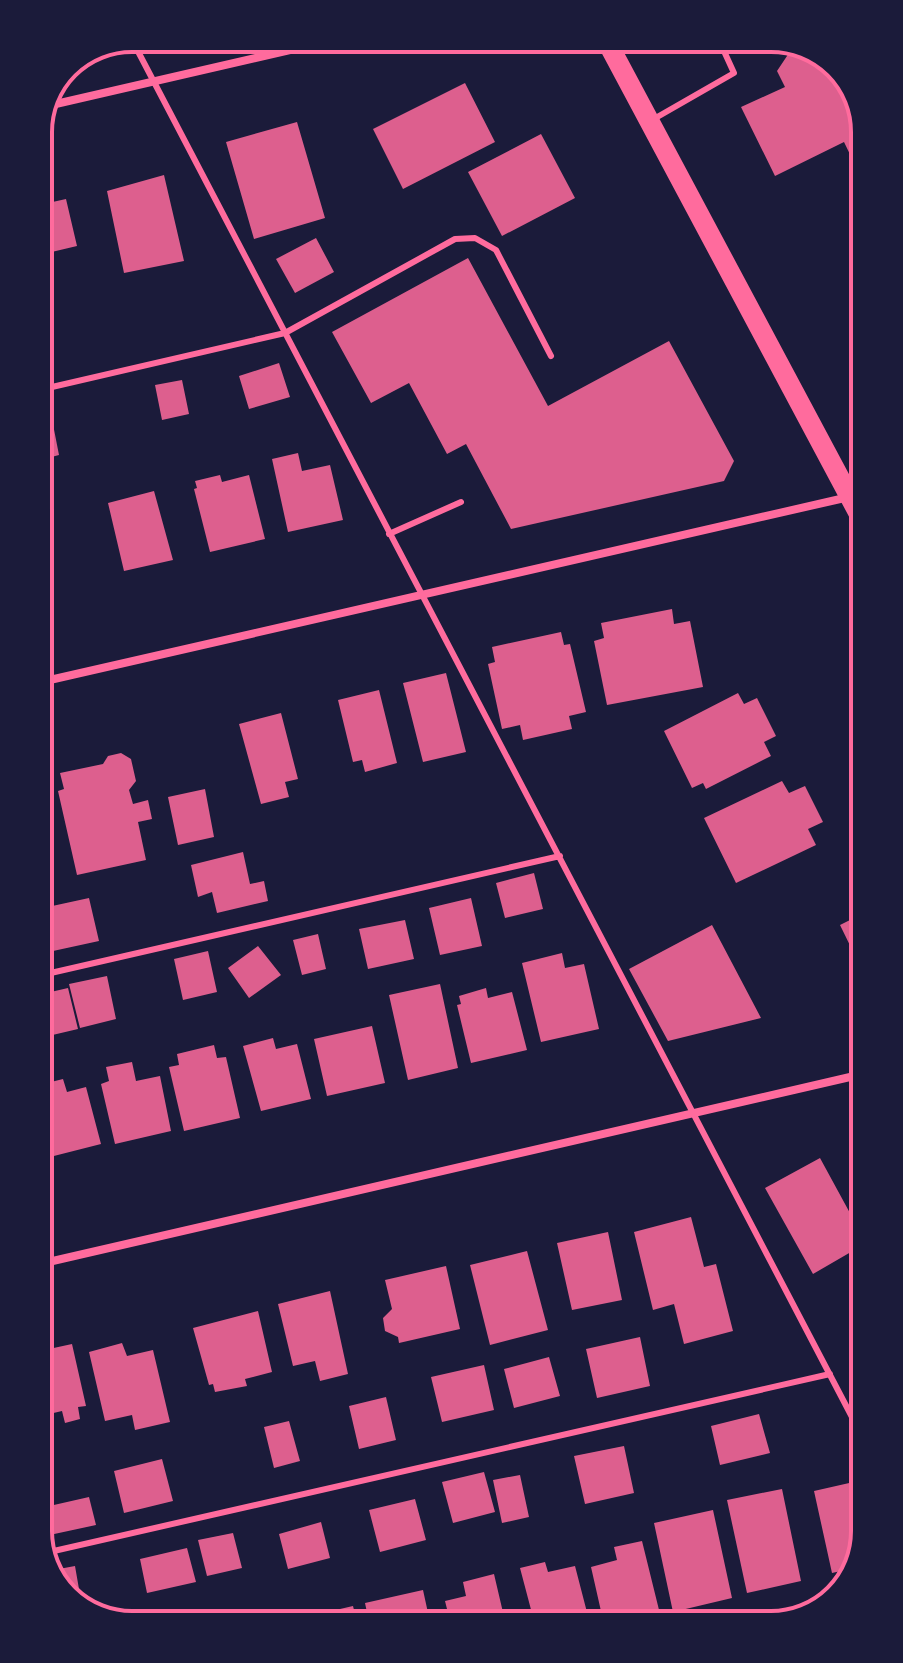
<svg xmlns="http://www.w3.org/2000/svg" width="903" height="1663" font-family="'Libre Baskerville',serif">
  <rect width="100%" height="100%" fill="#1b1b3a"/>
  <path fill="#dd5f8e" d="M783 40 824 54 858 96V171L844 142 775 176 741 107 785 87 777 71 789 53Z
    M465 83 495 142 403 189 373 129Z
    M297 122 325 218 254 239 226 142Z
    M541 134 575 198 502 236 468 172Z
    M164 175 184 261 124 273 107 191Z
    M66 199 77 246 39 255V205Z
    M316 238 334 272 295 293 276 259Z
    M468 258 548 406 669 341 734 461 724 481 511 529 466 444 447 454 409 383 371 403 332 332Z
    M279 363 290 397 249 409 239 376Z
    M182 380 189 414 162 420 155 385Z
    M49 404 59 455 40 460V407Z
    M298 453 302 471 330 465 343 520 288 532 272 459Z
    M220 475 222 482 249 475 265 539 210 552 194 489 197 488 195 481Z
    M154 491 173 560 124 571 108 503Z
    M672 609 674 624 690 621 703 687 607 705 594 641 604 638 601 623Z
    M561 632 564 645 570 644 586 712 569 716 572 729 523 740 520 725 502 729 488 664 495 662 492 647Z
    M446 673 466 752 423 762 403 683Z
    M379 690 397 763 365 772 362 760 353 762 338 700Z
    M738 693 744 704 757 698 776 736 764 742 771 756 706 789 703 783 692 788 664 731Z
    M281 713 298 779 285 782 289 797 261 804 239 724Z
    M121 753 131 759 136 781 129 790 133 804 148 800 152 819 138 822 146 860 77 875 58 791 64 789 60 773 103 764 108 756Z
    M782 781 789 793 805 786 823 822 808 829 816 845 736 883 704 818Z
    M205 789 214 837 178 845 168 797Z
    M243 852 250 884 264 881 268 901 217 913 212 892 198 897 191 865Z
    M534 873 543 909 505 918 496 883Z
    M89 898 99 941 53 951 43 908Z
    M471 898 482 946 440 955 429 908Z
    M862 914V970L840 925Z
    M405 920 414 959 368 969 359 929Z
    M712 925 761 1018 668 1041 629 969Z
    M318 934 326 969 302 975 293 940Z
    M258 946 281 975 249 998 228 968Z
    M208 951 217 992 183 1000 174 959Z
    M562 953 565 968 584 964 599 1029 541 1042 522 963Z
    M107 976 116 1019 80 1028 69 984Z
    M440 984 458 1068 408 1080 389 995Z
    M68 988 78 1029 44 1037 42 994Z
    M486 988 488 998 512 992 527 1050 471 1063 457 1005 461 1004 459 996Z
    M372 1026 385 1083 327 1096 314 1039Z
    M273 1038 276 1049 297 1044 311 1099 261 1111 243 1046Z
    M214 1045 217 1058 226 1057 240 1118 184 1131 169 1067 179 1065 177 1054Z
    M132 1062 136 1081 160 1076 171 1131 115 1144 101 1084 109 1081 106 1067Z
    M63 1079 67 1092 86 1087 101 1144 46 1158 43 1147V1084Z
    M820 1158 863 1237V1245L813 1274 765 1188Z
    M691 1217 704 1267 716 1264 733 1331 684 1344 674 1304 653 1310 634 1232Z
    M608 1232 622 1300 572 1310 557 1243Z
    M527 1251 548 1330 490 1345 470 1265Z
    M446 1266 460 1329 399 1343 398 1337 385 1331 383 1318 392 1309 385 1280Z
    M330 1291 348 1374 320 1381 315 1361 293 1366 278 1304Z
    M258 1311 272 1372 245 1379 247 1386 215 1392 213 1384 209 1385 193 1328Z
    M640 1337 650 1386 597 1398 586 1349Z
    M122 1343 127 1356 153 1350 170 1422 135 1430 132 1415 105 1421 89 1352Z
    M72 1344 86 1406 78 1407 80 1419 65 1423 62 1411 45 1415 44 1359 51 1358 49 1349Z
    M549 1357 560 1396 514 1408 504 1369Z
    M484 1365 494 1410 442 1422 431 1377Z
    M386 1397 396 1440 359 1449 349 1406Z
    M759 1414 770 1453 720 1465 711 1426Z
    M289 1421 300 1461 274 1468 264 1427Z
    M624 1446 634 1493 585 1504 574 1456Z
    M162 1459 173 1501 124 1513 114 1471Z
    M484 1472 495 1512 453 1523 442 1482Z
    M520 1475 529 1517 502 1523 493 1480Z
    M858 1481 865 1513V1537L854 1568 832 1573 814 1491Z
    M782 1489 801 1581 747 1593 727 1500Z
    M89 1497 96 1525 45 1536V1507Z
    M415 1499 426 1540 380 1552 369 1510Z
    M713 1510 732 1598 673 1612 654 1523Z
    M321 1522 330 1558 288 1569 279 1534Z
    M233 1533 242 1568 207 1576 198 1540Z
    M642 1541 661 1618 603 1620 591 1567 617 1560 614 1547Z
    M187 1548 196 1582 147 1593 140 1559Z
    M545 1562 548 1572 575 1566 589 1620 534 1621 520 1568Z
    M75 1566 79 1589 64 1592 48 1571Z
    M494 1574 505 1621H450L445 1601 466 1596 463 1582Z
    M423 1590 430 1622H369L365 1603Z
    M353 1606 357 1622 302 1623 301 1618Z"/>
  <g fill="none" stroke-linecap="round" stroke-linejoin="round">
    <path stroke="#ff6b9d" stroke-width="6" d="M131 38 864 1440
      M652 120 734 73 718 38
      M39 390 285 333 455 239 475 238 496 250 551 356
      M389 534 461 502
      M42 975 560 856
      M45 1553 830 1374"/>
    <path stroke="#ff6b9d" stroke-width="8" d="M47 106 342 38
      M41 682 849 497
      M44 1263 863 1074"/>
    <path stroke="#ff6b9d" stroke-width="20" d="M605 38 860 516"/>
  </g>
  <path d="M0 0H903V1663H0ZM132 52H771A80 80 0 0 1 851 132V1531A80 80 0 0 1 771 1611H132A80 80 0 0 1 52 1531V132A80 80 0 0 1 132 52Z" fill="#1b1b3a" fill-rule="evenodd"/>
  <path fill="none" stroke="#ff6b9d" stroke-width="4" d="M132 52H771A80 80 0 0 1 851 132V1531A80 80 0 0 1 771 1611H132A80 80 0 0 1 52 1531V132A80 80 0 0 1 132 52Z"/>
</svg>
